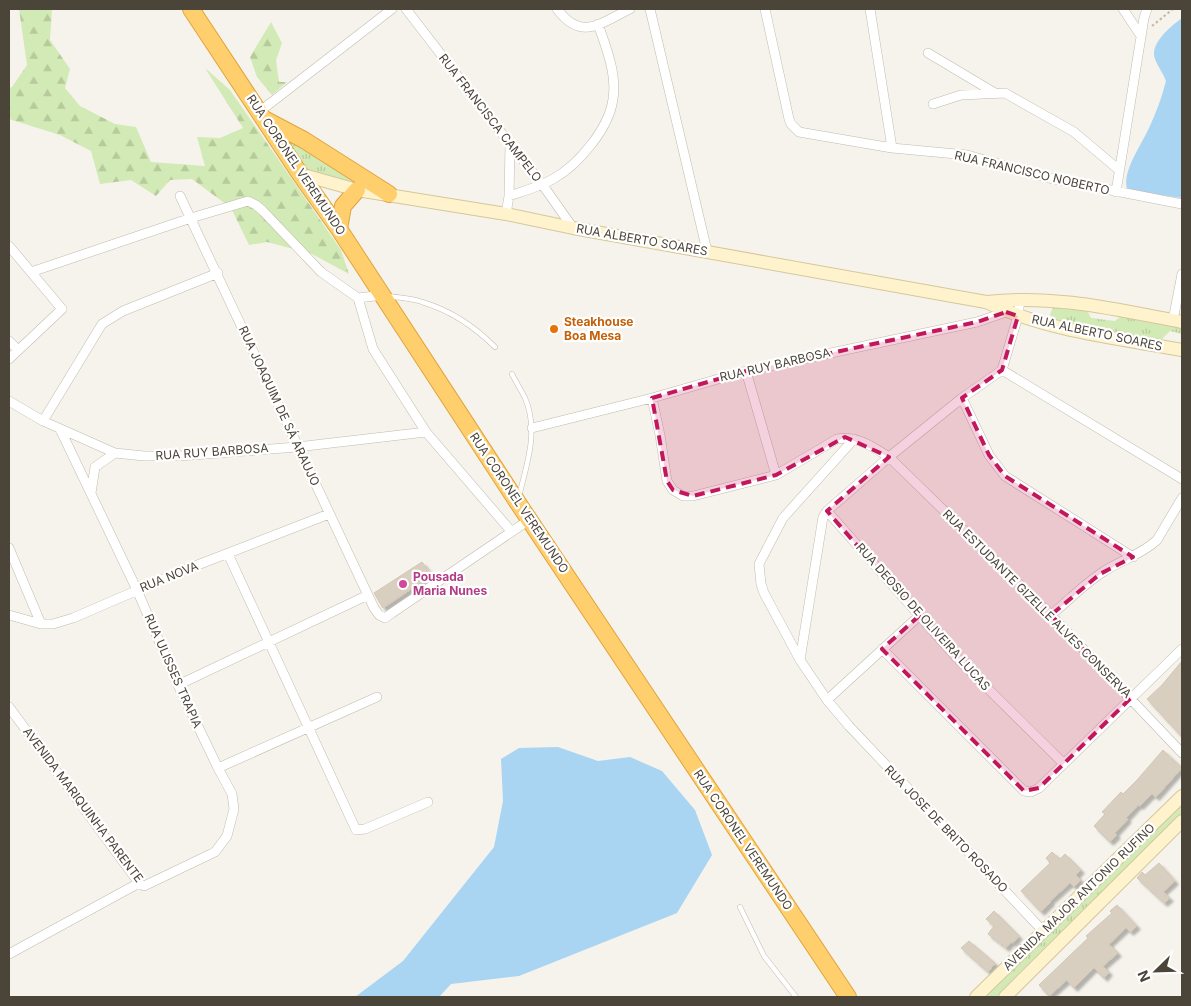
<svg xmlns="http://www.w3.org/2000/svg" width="1191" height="1006" font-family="Inter,sans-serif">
  <defs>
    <pattern id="grass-tufts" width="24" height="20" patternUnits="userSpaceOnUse" patternTransform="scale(1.25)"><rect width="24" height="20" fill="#d2eab5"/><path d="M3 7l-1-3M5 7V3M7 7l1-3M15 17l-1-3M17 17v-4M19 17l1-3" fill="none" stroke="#b6ca9c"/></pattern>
    <pattern id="forest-firs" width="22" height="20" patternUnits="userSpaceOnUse" patternTransform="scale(1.25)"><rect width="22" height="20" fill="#d2eab5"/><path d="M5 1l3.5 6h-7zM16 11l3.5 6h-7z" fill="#b6ca9c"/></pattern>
    <filter id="shadow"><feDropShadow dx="3.5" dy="3.5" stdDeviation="1" flood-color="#0004"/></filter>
  </defs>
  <rect width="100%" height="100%" fill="#f6f3ec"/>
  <path fill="url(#grass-tufts)" d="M278 134 376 192 330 182 300 167Z
    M1055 305 1087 310 1091 318 1115 321 1122 315 1182 325V334L1170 331 1160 341 1058 325 1050 315 1052 309Z
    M1182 801V818L1002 997H979Z"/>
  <path fill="url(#forest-firs)" d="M19 9H52L50 40 70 69 65 88 80 106 115 124 136 127 151 162 205 166 197 137 220 138 243 128 205 68 230 90 341 250 349 274 312 254 267 242 249 245 231 208 192 179 170 180 156 196 131 180 100 184 91 151 60 135 9 119V88L12 87 27 65Z
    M271 22 282 43 276 60 279 82H287L272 95 257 77 250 57Z"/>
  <path fill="#a9d4f2" d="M1182 18V198L1132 191 1127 189C1122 171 1142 144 1149 128 1156 113 1162 97 1166 81 1163 73 1158 67 1155 59 1149 44 1171 26 1182 18Z
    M558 747 598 761 630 757 662 771 695 810 712 855 677 913 519 976 451 984 439 997H355L403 961 494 847 503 801 501 759 519 748Z"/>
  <path fill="#d8cfc1" stroke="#d3c7b4" filter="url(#shadow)" d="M422 562 432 575 383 608 374 593Z
    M1182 661V737L1147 699 1162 685Z
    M1163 750 1182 768 1156 797 1152 794 1140 806 1138 805 1126 818 1128 819 1115 833 1117 835 1110 842 1094 826 1105 814 1102 812 1121 792 1123 794 1137 780Z
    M1052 852 1060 859 1065 854 1081 870 1076 875 1081 880 1074 887 1070 883 1050 901 1051 902 1041 912 1021 891 1050 863 1046 858Z
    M1159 863 1175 881 1163 892 1170 898 1164 903 1137 878 1142 872 1145 875Z
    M1117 905 1137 926 1130 932 1126 928 1109 944 1118 953 1103 966 1109 972 1104 978 1094 968 1074 988 1067 980 1049 996 1039 985 1088 938 1086 936 1112 913 1110 911Z
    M994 911 1019 936 1013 943 1011 942 1006 948 988 934 994 926 986 919Z
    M969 941 995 963 988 972 961 948Z"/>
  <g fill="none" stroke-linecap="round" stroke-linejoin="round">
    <g stroke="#c2bbae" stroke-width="5.5">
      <path id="lane" d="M388 296C399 298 411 298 422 302 449 310 475 327 495 347
        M512 374C516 382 521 390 525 398 539 430 527 464 519 496
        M740 907 764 956 796 997"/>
    </g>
    <g stroke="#c2bbae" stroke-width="10">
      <path id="street" d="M406 9 510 144 542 184 573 228
        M557 9C582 42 600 23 630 9
        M650 9 707 251
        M765 9 789 119 791 124 799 132 892 148 967 155 1049 178 1182 204
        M870 9 892 148
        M1123 9 1141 36
        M928 53 995 93
        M933 104 961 95 1005 93 1074 132 1119 170
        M259 112 392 9
        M1116 192 1144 18 1147 9
        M180 196 374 608 379 615 385 618 392 613 529 520
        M509 196C524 191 539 187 553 179 578 165 609 129 613 99 617 74 606 47 598 24
        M506 214 509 196 510 144
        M9 246 62 309 9 359
        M31 272 191 218 248 201 256 205 263 211 321 272 358 298 383 295
        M358 298 373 349 426 432 511 531
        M1173 320 1182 274
        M9 341 18 350
        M1002 370 1182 479
        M1002 370 1018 316 1020 299
        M746 371 776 475
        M652 398 660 435 667 481 673 490 683 496H693L776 475 837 439C856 435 873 447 889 457L1051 615 1182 753
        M962 398 989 455 1005 476 1133 557
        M9 401 43 421 115 453 144 456H179L297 447 426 432
        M43 421 102 324 123 311 218 273
        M532 428 652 398 746 371 977 322 1006 312 1008 306
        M854 439 783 518 759 564 761 584 764 593 800 660 827 700 849 726 1044 932
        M91 493 95 467 115 453
        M827 511 956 657 1064 764
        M9 548 41 624
        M228 554 356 830 365 829 428 802
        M9 615 41 624H53L73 618 182 571 329 514
        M1051 615C1068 601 1084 584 1103 572 1121 560 1141 555 1157 540L1182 498
        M882 649 1024 791 1031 792 1039 788 1182 649
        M800 660 823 517 827 511 889 457 962 398 1002 370
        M178 685 368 595
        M827 700 919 616
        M9 707 139 883 144 886 215 852 227 836 234 809 232 794 218 768 178 685 137 590 60 429
        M218 768 377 697
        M9 954 139 883"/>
    </g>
    <g stroke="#d6c79b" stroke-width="14">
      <path id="secondary" d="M300 174 357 190 506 214 573 228 986 302C1047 331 1116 338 1182 350
        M987 302C1053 294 1118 310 1182 322
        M976 997 1182 796
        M1005 997 1182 821"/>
    </g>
    <g stroke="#e0a43c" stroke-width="18">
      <path id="highway" d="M191 9 300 174 339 229 518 503 848 997
        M266 120 304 140 389 194
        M339 229 343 206 357 190"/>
    </g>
    <path stroke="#c4b79f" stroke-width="2" stroke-dasharray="2.5 2.5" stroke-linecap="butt" d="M1152 26 1173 9"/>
    <use href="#lane" stroke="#fff" stroke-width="4.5"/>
    <use href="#street" stroke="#fff" stroke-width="9"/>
    <use href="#secondary" stroke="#fff3cd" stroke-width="12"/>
    <use href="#highway" stroke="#ffcf6e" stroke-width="16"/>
  </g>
  <path fill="#c2185b" fill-opacity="0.2" stroke="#c2185b" stroke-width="4" stroke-dasharray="10 6" stroke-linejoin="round" d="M1006 312 1018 316 1002 370 962 398 989 455 1005 476 1133 557 1100 574 1051 615 1131 698 1039 788 1024 791 882 649 919 616 827 511 889 457 845 437 776 475 693 496 673 490 667 481 652 398 746 371 977 322Z"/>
  <circle fill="#e8710a" stroke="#fff" stroke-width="2" cx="554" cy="329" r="5"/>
  <circle fill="#d1479c" stroke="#fff" stroke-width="2" cx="403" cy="584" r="5"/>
  <g text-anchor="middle" stroke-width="4.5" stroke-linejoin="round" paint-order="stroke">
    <g font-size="12" fill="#4b4439" stroke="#fff">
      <text transform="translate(490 118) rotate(52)" y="4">RUA FRANCISCA CAMPELO</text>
      <text transform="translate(296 165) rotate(56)" y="4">RUA CORONEL VEREMUNDO</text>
      <text transform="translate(1032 173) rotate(13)" y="4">RUA FRANCISCO NOBERTO</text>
      <text transform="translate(642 240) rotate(10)" y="4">RUA ALBERTO SOARES</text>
      <text transform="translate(1097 333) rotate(12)" y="4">RUA ALBERTO SOARES</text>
      <text transform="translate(775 365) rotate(-13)" y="4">RUA RUY BARBOSA</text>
      <text transform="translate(279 406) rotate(65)" y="4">RUA JOAQUIM DE SÁ ARAUJO</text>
      <text transform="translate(212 452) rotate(-4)" y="4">RUA RUY BARBOSA</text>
      <text transform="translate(519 503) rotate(56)" y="4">RUA CORONEL VEREMUNDO</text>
      <text transform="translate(169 577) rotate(-22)" y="4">RUA NOVA</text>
      <text transform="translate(1037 604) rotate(45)" y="4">RUA ESTUDANTE GIZELLE ALVES CONSERVA</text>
      <text transform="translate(923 617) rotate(48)" y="4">RUA DEOSIO DE OLIVEIRA LUCAS</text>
      <text transform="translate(173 671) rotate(66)" y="4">RUA ULISSES TRAPIA</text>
      <text transform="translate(83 805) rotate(53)" y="4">AVENIDA MARIQUINHA PARENTE</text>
      <text transform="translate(946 829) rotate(46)" y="4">RUA JOSE DE BRITO ROSADO</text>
      <text transform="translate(743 840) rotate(56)" y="4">RUA CORONEL VEREMUNDO</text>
      <text transform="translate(1079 897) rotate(-44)" y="4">AVENIDA MAJOR ANTONIO RUFINO</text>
    </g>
    <g font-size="12" font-weight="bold" fill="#c56008" stroke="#fff" text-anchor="start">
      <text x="564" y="326">Steakhouse<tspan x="564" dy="14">Boa Mesa</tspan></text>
    </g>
    <g font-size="12" font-weight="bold" fill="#b23c85" stroke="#fff" text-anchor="start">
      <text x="413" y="581">Pousada<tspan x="413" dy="14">Maria Nunes</tspan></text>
    </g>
  </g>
  <rect width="1191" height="1006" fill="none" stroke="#4b4439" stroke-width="20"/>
  <g transform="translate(1156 971) rotate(247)" stroke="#ffffff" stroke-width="4" paint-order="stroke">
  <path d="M0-4L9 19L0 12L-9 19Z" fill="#4b4439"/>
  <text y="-8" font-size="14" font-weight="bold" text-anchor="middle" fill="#4b4439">N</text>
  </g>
</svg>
